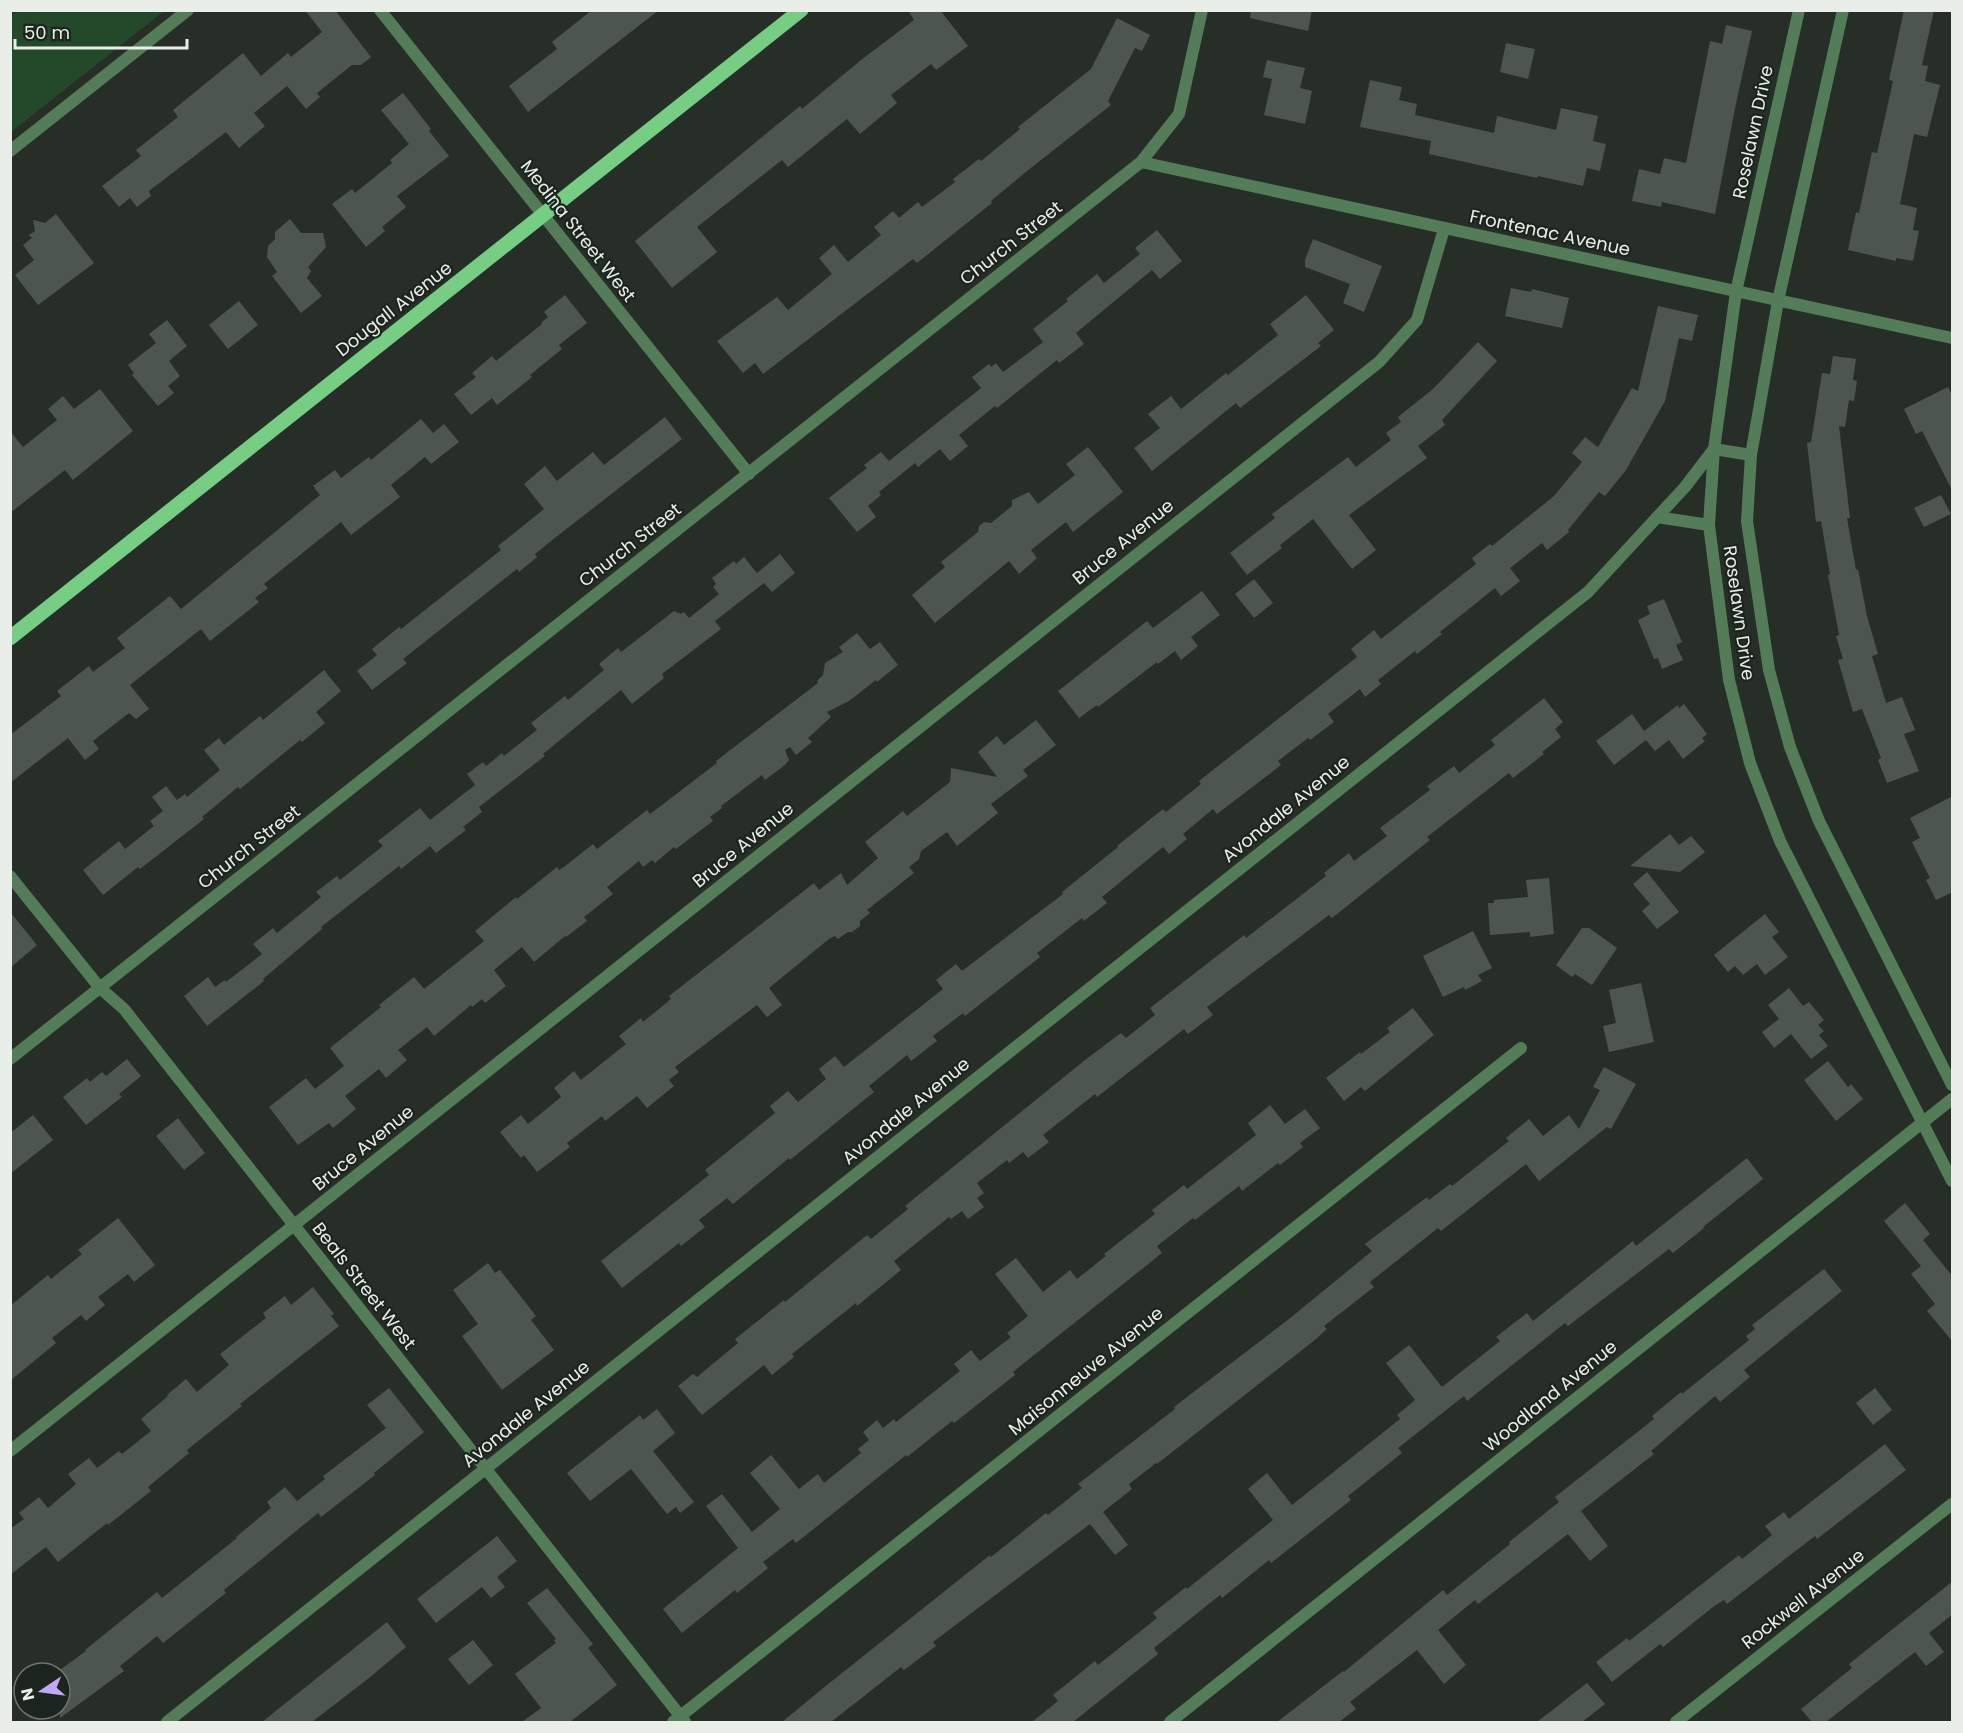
<svg xmlns="http://www.w3.org/2000/svg" width="1963" height="1733" font-family="Poppins,sans-serif">
  <rect width="100%" height="100%" fill="#262e27"/>
  <path fill="#24492a" d="M18 10H164V11L11 132V16Z"/>
  <path fill="#4d564e" d="M305 10H335L371 57 361 65H352L317 93 320 97 306 109 287 86 254 113 265 126 239 148 226 132 149 191 151 196 137 207 130 198 119 207 102 186 141 156 136 150 178 117 173 110 243 53 261 76 288 53 291 57 322 32Z
    M592 10H659L528 112 509 86 557 49 552 42Z
    M908 10H940L968 46 936 70 931 64 891 95 897 103 860 134 847 119 788 167 782 160 697 227 717 252 672 288 635 241 800 106 802 109 861 60 914 20Z
    M1251 10H1312L1308 31 1250 18Z
    M1904 10H1934L1922 65 1928 66 1925 81 1940 85 1927 137 1914 134 1900 204 1917 208 1913 230 1919 231 1913 261 1896 258V261L1848 250 1856 212 1859 213 1872 152 1877 153 1893 81 1889 80Z
    M1117 18 1150 35 1142 51 1135 48 1108 101 1111 105 1027 171 991 201 992 203 917 263 913 259 763 374 755 363 743 373 717 341 777 297 788 310 832 274 819 258 834 245 848 262 881 235 874 227 893 211 899 218 918 202 922 207 955 182 953 179 979 159 981 161 1020 129 1018 127 1091 69Z
    M1726 25 1752 31 1735 108 1715 214 1662 202 1661 207 1632 201 1639 169 1660 174 1664 158 1686 163 1710 41 1722 44Z
    M1506 43 1535 49 1528 79 1500 72Z
    M1267 60 1305 68 1300 88 1312 91 1305 124 1264 115 1272 79 1263 77Z
    M1370 80 1402 87 1399 100 1417 104 1415 115 1494 133 1497 116 1556 130 1561 108 1598 116 1593 141 1606 144 1600 171 1587 168 1583 186 1538 176 1537 178 1429 154 1431 141 1360 127Z
    M403 93 431 129 429 131 449 156 397 196 406 207 382 227 385 231 366 247 332 204 352 189 355 193 392 163 390 160 409 144 381 110Z
    M56 214 94 263 38 305 15 275 34 260 23 245 32 238 29 235 35 231 33 220 45 223Z
    M290 219 301 233H323L326 247 308 267 311 271 307 278 322 296 301 313 272 276 277 272 267 257 268 246 275 239V232Z
    M1157 230 1182 261 1160 279 1152 270 1076 333 1084 344 1059 363 1057 360 997 408 995 406 959 435 968 446 950 461 940 449 918 467 915 463 879 492 881 495 868 506 876 517 857 532 829 498 867 468 864 465 881 452 889 461 981 388 972 377 989 364 991 367 996 363 1003 372 1043 342 1033 329 1068 301 1066 299 1097 274 1104 283 1140 254 1135 248Z
    M1313 239 1382 266 1364 312 1343 303 1350 284 1305 267V260Z
    M1511 288 1531 292 1532 289 1569 298 1562 328 1505 316Z
    M565 295 587 323 559 345 562 349 530 375 532 377 497 405 492 398 471 415 454 394 476 377 472 373 492 356 496 361 542 324 541 323 548 317 544 312Z
    M1306 295 1334 330 1318 343 1321 346 1240 408 1236 403 1152 471 1134 448 1160 428 1148 414 1171 396 1181 409 1226 373 1228 375 1278 335 1270 324Z
    M239 301 258 325 228 349 209 325Z
    M1658 306 1698 315 1692 341 1679 338 1665 401 1626 470 1605 496 1599 492 1568 530 1569 532 1547 550 1542 543 1510 568 1520 581 1501 596 1495 588 1440 632 1442 634 1417 654 1415 651 1378 680 1381 684 1365 697 1360 689 1328 714 1334 722 1310 740 1308 738 1278 761 1281 765 1217 814 1213 809 1183 834 1187 839 1169 854 1163 847 1102 897 1107 903 1084 921 1082 918 1037 953 1040 957 965 1016 963 1013 933 1036 937 1041 911 1061 907 1055 869 1086 874 1092 790 1160 789 1158 733 1204 727 1198 699 1220 705 1227 681 1246 679 1243 622 1288 601 1261 709 1175 705 1170 775 1113 770 1106 788 1091 798 1102 826 1079 819 1069 835 1056 844 1067 943 989 936 980 956 964 962 971 1063 894 1062 892 1118 847 1117 846 1163 809 1166 812 1201 784 1199 781 1357 657 1351 649 1374 630 1381 639 1476 564 1472 558 1490 544 1492 546 1554 496 1582 462 1572 453 1585 437 1598 447 1632 388 1638 391Z
    M167 320 187 346 169 361 180 376 168 386 174 393 158 406 132 375 134 373 128 365 156 343 149 334Z
    M1478 342 1497 361 1442 420 1445 425 1418 446 1427 458 1349 515 1376 550 1352 569 1313 519 1280 545 1282 548 1247 575 1230 553 1275 518 1272 514 1348 457 1356 467 1391 440 1386 433 1401 422 1398 417 1433 389Z
    M1833 356 1856 359 1853 380 1857 381 1854 401 1849 400 1845 427 1839 426 1850 518H1847L1856 570 1858 569 1867 616 1878 654 1872 656 1886 703 1902 697 1915 730 1904 734 1919 771 1887 783 1878 760 1881 758 1862 709 1853 712 1838 660 1843 659 1836 636 1839 635 1828 575 1830 574 1821 521 1816 522 1807 443 1811 442 1822 373 1830 374Z
    M1948 387 1953 397V492L1922 431 1916 434 1904 409Z
    M100 389 133 431 73 480 65 470 10 513V431L23 447 57 420 48 409 63 396 74 409Z
    M665 417 682 439 551 541 535 554 537 557 519 572 517 569 403 659 407 663 372 690 357 671 377 655 372 649 399 627 401 629 501 550 498 546 544 509 524 484 545 466 557 481 593 452 604 465Z
    M421 419 433 433 444 424 459 442 431 464 425 457 391 485 400 497 351 535 341 522 264 584 268 588 255 598 259 602 210 641 201 629 130 685 149 709 136 719 129 713 93 741 99 749 85 760 68 738 10 783V735L61 696 57 691 89 666 93 672 125 648 117 638 170 596 181 609 320 495 313 486 335 470 341 478 369 457 371 460Z
    M1088 447 1123 492 1073 532 1066 522 1031 550 1037 558 1019 574 1009 561 935 623 912 595 945 567 941 562 978 532 979 526 984 522 991 523 1012 506V500L1029 492 1038 504 1075 475 1066 464Z
    M1941 495 1951 514 1924 527 1914 508Z
    M780 554 795 573 772 592 764 583 715 621 721 629 662 674 664 678 632 704 621 690 543 754 545 756 479 807 482 812 463 827 466 830 436 853 430 846 401 869 399 866 321 927 322 929 263 979 264 981 207 1026 184 996 208 977 215 987 225 980 226 982 262 954 253 944 273 928 277 933 321 897 316 892 337 876 340 880 383 846 378 841 420 808 430 820 475 785 467 774 483 762 486 766 502 753 504 756 537 730 531 723 565 696 568 700 604 670 599 664 618 648 621 652 674 611 681 614 684 612 689 618 719 594 713 587 716 584 712 578 734 561 736 564 744 557 760 577 757 573Z
    M1254 579 1273 603 1254 618 1235 594Z
    M1202 591 1220 615 1191 637 1198 646 1181 660 1175 651 1158 664 1157 662 1098 707 1097 705 1079 718 1058 691 1147 621 1153 628Z
    M1664 599 1682 642 1676 645 1683 660 1662 669 1658 658 1654 659 1638 620 1650 614 1647 606Z
    M857 633 870 649 880 642 898 665 877 682 876 680 849 701 827 712 831 717 808 738 812 742 796 755 790 747 785 750 789 760 785 765 765 780 762 775 721 806 722 808 710 817 713 821 676 849 674 847 655 863 652 860 643 867 639 861 607 887 613 894 584 917 587 921 566 937 565 936 534 962 522 947 494 970 506 986 485 1003 482 999 472 1007 471 1005 434 1036 427 1027 398 1050 407 1060 386 1078 379 1069 345 1096 356 1109 333 1128 329 1123 298 1145 269 1107 306 1078 315 1089 344 1066 330 1048 381 1007 379 1005 414 977 424 989 484 941 475 931 516 897 517 899 557 867 559 870 564 867 593 844 597 849 647 810 650 814 717 763 716 761 818 683 817 681 823 675 825 663 843 652 839 647Z
    M324 670 341 691 316 712 325 723 302 742 300 740 240 789 238 787 202 817 204 819 140 869 138 867 103 895 83 870 119 841 125 849 154 826 150 821 163 811 152 797 166 786 177 800 185 794 187 797 220 770 204 750 219 738 224 745 260 716 263 720Z
    M1544 698 1563 722 1555 729 1561 737 1542 752 1544 754 1513 778 1509 773 1427 837 1430 840 1332 918 1329 915 1207 1007 1213 1015 1188 1034 1184 1029 1097 1097 1095 1094 1043 1135 1049 1142 1028 1158 1023 1152 1009 1163 1007 1160 977 1183 984 1193 977 1198 984 1207 968 1219 962 1211 951 1219 949 1217 894 1261 901 1270 857 1306 856 1303 792 1354 794 1357 772 1375 764 1365 702 1415 678 1386 693 1374 697 1377 738 1343 735 1339 784 1300 785 1302 867 1235 871 1239 908 1209 905 1206 1085 1060 1121 1033 1126 1038 1155 1015 1150 1008 1244 935 1246 938 1326 876 1324 873 1349 853 1354 861 1387 836 1380 828 1430 790 1427 786 1454 766 1459 773 1495 745 1491 740Z
    M1684 704 1707 734 1702 738 1705 741 1683 759 1669 740 1655 751 1646 740 1614 765 1596 741 1632 714 1644 731 1678 705 1679 708Z
    M1036 720 1056 745 1023 770 1028 776 991 804 998 813 957 846 947 832 921 851 919 859 909 867 914 873 867 910 870 913 860 921V926L852 932H848L838 939 835 936 829 939 769 988 782 1005 767 1017 757 1005 675 1067 679 1072 669 1080 674 1086 647 1108 637 1096 605 1121 602 1116 567 1143 570 1147 537 1172 524 1155 521 1158 500 1132 521 1115 528 1124 561 1097 554 1088 574 1071 581 1080 626 1044 619 1036 641 1018 643 1022 671 999 669 996 814 883 819 890 841 873 847 885 878 858 865 842 903 811 907 816 950 782 951 768 997 777 978 752 997 736 1004 745Z
    M1953 796V892L1936 900 1926 880 1930 878 1912 842 1920 838 1910 818Z
    M1670 834 1679 845 1691 836 1705 852 1680 872 1630 866Z
    M1647 872 1679 912 1657 929 1642 911 1650 904 1633 884Z
    M1549 878 1554 934 1530 937V932L1490 935 1488 903H1494V900L1528 897 1526 880Z
    M10 912 37 945 10 968Z
    M1765 914 1779 932 1772 937 1788 957 1765 975 1757 964 1743 975 1735 966 1728 972 1714 955Z
    M1582 928H1589L1617 948 1592 985 1575 974 1572 977 1556 965Z
    M1473 931 1492 968 1478 975 1482 981 1465 990 1464 987 1443 997 1423 956Z
    M1641 983 1654 1042 1609 1052 1603 1026 1616 1023 1609 990Z
    M1789 988 1803 1006 1809 1002 1824 1020 1818 1025 1824 1031 1819 1035 1828 1046 1811 1059 1791 1034 1774 1048 1762 1032 1779 1019 1768 1005Z
    M1413 1008 1434 1035 1365 1091 1361 1087 1344 1101 1326 1078 1360 1052 1361 1054 1390 1032 1387 1028Z
    M127 1059 141 1076 119 1094 122 1097 86 1125 63 1097 87 1078 90 1082 102 1072 106 1076Z
    M1828 1061 1848 1087 1851 1084 1863 1099 1836 1121 1804 1080Z
    M1604 1067 1636 1084 1611 1129 1607 1127 1539 1181 1526 1164 1441 1231 1438 1228 1370 1282 1374 1287 1324 1326 1327 1329 1316 1339 1157 1464 1156 1463 1129 1484 1132 1489 1103 1512 1128 1545 1115 1555 1090 1524 933 1642 936 1646 904 1670 901 1667 831 1722H782L827 1685 990 1555 991 1557 1046 1513 1048 1515 1082 1488 1078 1484 1175 1409 1174 1407 1289 1319 1372 1251 1365 1244 1427 1197 1429 1200 1450 1184 1452 1186 1509 1141 1506 1138 1529 1119 1543 1136 1569 1115 1579 1129 1600 1090 1593 1087Z
    M1270 1105 1285 1124 1305 1109 1320 1128 1300 1143 1303 1147 1280 1165 1278 1163 1242 1191 1239 1186 1195 1220 1193 1218 1157 1246 1162 1253 1013 1372 1015 1375 954 1423 952 1421 907 1457 906 1455 796 1543 793 1539 763 1562 768 1568 737 1593 735 1590 682 1633 663 1609 738 1548 706 1506 722 1494 752 1532 780 1509 750 1473 771 1455 799 1489 818 1474 824 1483 861 1453 858 1449 869 1440 863 1432 877 1420 883 1428 894 1419 896 1422 960 1371 954 1364 971 1350 980 1361 1011 1337 1007 1333 1028 1316 995 1274 1016 1258 1043 1292 1070 1270 1077 1279 1106 1256 1104 1254 1155 1214 1152 1210 1184 1185 1187 1189 1256 1135 1248 1123Z
    M33 1115 53 1140 10 1174V1133Z
    M178 1118 205 1153 184 1170 156 1136Z
    M1747 1158 1763 1179 1703 1227 1704 1228 1673 1253 1669 1249 1568 1326 1565 1323 1467 1401 1464 1396 1398 1448 1402 1453 1348 1496 1351 1500 1271 1563 1269 1560 1222 1598 1220 1595 1154 1648 1158 1654 1073 1722H1032L1058 1701 1053 1695 1095 1661 1098 1665 1157 1618 1153 1613 1186 1587 1187 1589 1273 1520 1248 1489 1267 1473 1292 1505 1400 1419 1397 1415 1415 1400 1386 1363 1409 1345 1442 1387 1500 1341 1496 1337 1527 1313 1533 1321 1633 1241 1636 1246Z
    M1905 1203 1930 1234 1923 1240 1953 1277V1342L1927 1311 1935 1304 1911 1274 1921 1266 1884 1221Z
    M118 1218 155 1265 134 1282 128 1274 98 1297 105 1305 86 1321 81 1315 52 1338 56 1343 10 1381V1306L48 1275 51 1279 82 1254 78 1250Z
    M488 1263 495 1273 500 1270 536 1316 531 1320 554 1350 502 1390 462 1336 478 1324 453 1290Z
    M1824 1269 1842 1291 1744 1370 1750 1377 1720 1402 1715 1396 1651 1451 1654 1454 1581 1511 1608 1546 1590 1561 1568 1534 1478 1604 1475 1600 1438 1630 1466 1665 1444 1684 1417 1650 1350 1702 1356 1709 1339 1722H1277L1343 1671 1344 1672 1443 1590 1447 1595 1510 1544 1509 1542 1559 1502 1555 1497 1654 1419 1652 1416 1681 1392 1682 1394 1749 1340 1746 1336 1755 1329 1752 1325Z
    M313 1287 334 1314 331 1316 339 1326 240 1404 242 1406 187 1450 189 1453 148 1487 151 1491 108 1525 107 1523 58 1562 46 1547 10 1575V1529L24 1519 19 1513 39 1497 48 1508 76 1484 68 1474 89 1458 97 1468 119 1451 122 1454 151 1431 141 1419 168 1396 167 1395 186 1379 197 1392 229 1365 220 1354 266 1318 263 1313 285 1296 291 1305Z
    M389 1388 424 1432 374 1473 375 1475 321 1517 318 1513 224 1590 226 1593 163 1643 157 1636 120 1666 124 1671 60 1718V1673L57 1672 86 1651 85 1650 157 1592 162 1598 237 1538 236 1537 271 1508 267 1502 285 1487 297 1501 325 1479 323 1476 386 1428 367 1405Z
    M1875 1388 1892 1410 1873 1425 1856 1403Z
    M657 1409 675 1433 653 1451 694 1502 680 1513 676 1507 667 1514 631 1469 590 1501 567 1473 640 1415 643 1420Z
    M1885 1444 1906 1470 1817 1539 1815 1536 1727 1604 1724 1600 1713 1607 1663 1647 1660 1644 1612 1682 1596 1662 1627 1638 1629 1641 1739 1555 1742 1559 1772 1535 1765 1526 1784 1512 1789 1519Z
    M497 1536 517 1561 497 1577 505 1587 491 1598 482 1587 436 1623 417 1599Z
    M1953 1581V1614L1929 1633 1944 1652 1926 1666 1915 1652 1826 1722H1812L1801 1709 1852 1668 1849 1664Z
    M547 1588 593 1644 588 1648 617 1685 570 1722H522L541 1708 515 1674 556 1643 554 1640 556 1639 527 1603Z
    M387 1622 406 1647 369 1678 312 1722H262Z
    M473 1640 493 1665 469 1685 448 1659Z
    M1587 1683 1605 1704 1582 1722H1537Z"/>
  <g fill="none" stroke-linecap="round" stroke-linejoin="round">
    <path stroke="#547c59" stroke-width="12" d="M380 10 749 474
      M1799 10 1736 292 1714 449 1709 525 1729 680 1750 763 1780 841 1952 1181
      M1843 10 1778 301 1751 455 1747 521 1769 670 1790 747 1819 821 1952 1085
      M10 151 188 10
      M1141 162 1952 338
      M1657 517 1709 525
      M10 876 100 988 124 1009 685 1722
      M10 1059 1141 162 1179 114 1202 10
      M10 1451 1379 362 1417 320 1444 229
      M167 1722 1588 592 1685 487 1714 449 1751 455
      M673 1722 1521 1048
      M1170 1722 1952 1099
      M1676 1722 1952 1504"/>
    <path stroke="#76cd83" stroke-width="15" d="M10 638 801 10"/>
  </g>
  <g text-anchor="middle" stroke-width="4.5" stroke-linejoin="round" paint-order="stroke">
    <g font-size="18" fill="#e9eee9" stroke="#1c251d">
      <text transform="translate(1753 132) rotate(-78)" y="6">Roselawn Drive</text>
      <text transform="translate(578 231) rotate(52)" y="6">Medina Street West</text>
      <text transform="translate(1550 233) rotate(12)" y="6">Frontenac Avenue</text>
      <text transform="translate(1011 243) rotate(-38)" y="6">Church Street</text>
      <text transform="translate(394 309) rotate(-38)" y="6">Dougall Avenue</text>
      <text transform="translate(1123 542) rotate(-39)" y="6">Bruce Avenue</text>
      <text transform="translate(630 545) rotate(-38)" y="6">Church Street</text>
      <text transform="translate(1739 613) rotate(82)" y="6">Roselawn Drive</text>
      <text transform="translate(1286 809) rotate(-39)" y="6">Avondale Avenue</text>
      <text transform="translate(743 845) rotate(-39)" y="6">Bruce Avenue</text>
      <text transform="translate(249 847) rotate(-38)" y="6">Church Street</text>
      <text transform="translate(906 1111) rotate(-39)" y="6">Avondale Avenue</text>
      <text transform="translate(363 1148) rotate(-39)" y="6">Bruce Avenue</text>
      <text transform="translate(364 1286) rotate(52)" y="6">Beals Street West</text>
      <text transform="translate(1086 1371) rotate(-39)" y="6">Maisonneuve Avenue</text>
      <text transform="translate(1550 1396) rotate(-39)" y="6">Woodland Avenue</text>
      <text transform="translate(526 1414) rotate(-39)" y="6">Avondale Avenue</text>
      <text transform="translate(1803 1599) rotate(-38)" y="6">Rockwell Avenue</text>
    </g>
  </g>
  <rect width="1963" height="1733" fill="none" stroke="#e9eee9" stroke-width="24"/>
  <g transform="translate(42 1691) rotate(257)"><circle r="28" fill="#1c251d" stroke="#6e756f" stroke-width="1.5"/>
  <path d="M0-4.5L10 22L0 15L-10 22Z" fill="#bfa9f4"/>
  <text y="-9" font-size="16" font-weight="bold" text-anchor="middle" fill="#e9eee9">N</text>
  </g>
  <path d="M15 39v9h172v-9" fill="none" stroke="#e9eee9" stroke-width="3"/>
  <text x="24" y="39" font-size="18" fill="#e9eee9" stroke="#1c251d" stroke-width="4.5" paint-order="stroke">50 m</text>
</svg>
